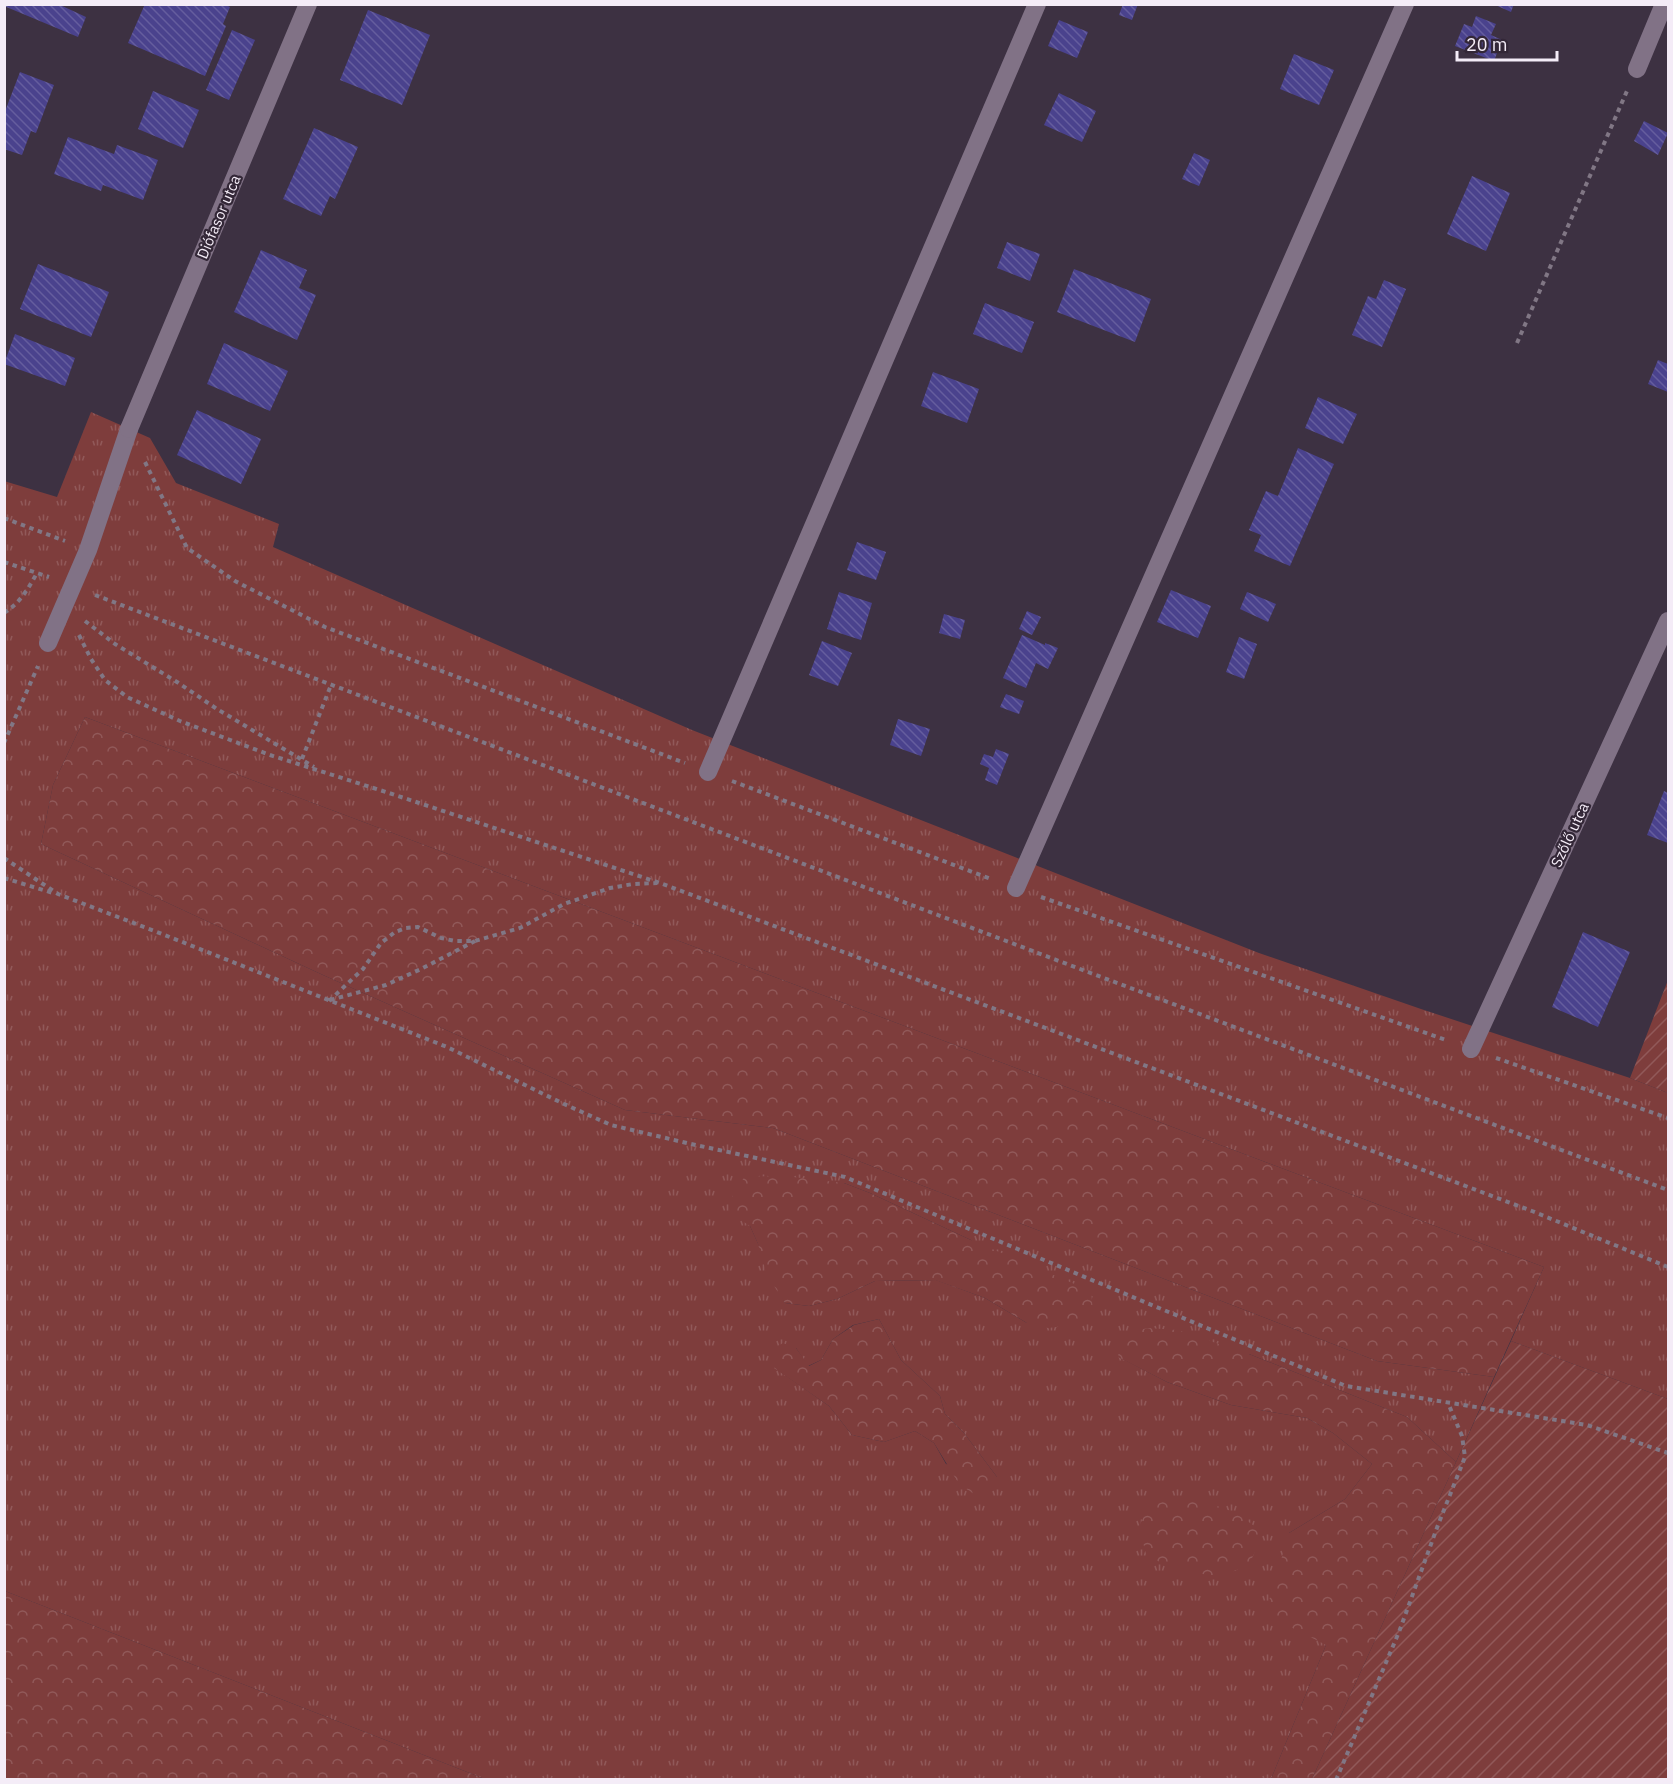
<svg xmlns="http://www.w3.org/2000/svg" width="1673" height="1784" font-family="'IBM Plex Sans',sans-serif">
  <defs>
    <pattern id="grass-tufts" width="24" height="20" patternUnits="userSpaceOnUse" patternTransform="scale(1.5)"><rect width="24" height="20" fill="#7e3d3c"/><path d="M3 7l-1-3M5 7V3M7 7l1-3M15 17l-1-3M17 17v-4M19 17l1-3" fill="none" stroke="#915959"/></pattern>
    <pattern id="forest-crowns" width="20" height="18" patternUnits="userSpaceOnUse" patternTransform="scale(1.5)"><rect width="20" height="18" fill="#7e3d3c"/><path d="M2 6a3 3 0 1 1 6 0M12 15a3 3 0 1 1 6 0" fill="none" stroke="#915959"/></pattern>
    <pattern id="garden-furrows" width="10" height="10" patternUnits="userSpaceOnUse" patternTransform="scale(1.5)"><rect width="10" height="10" fill="#7e3d3c"/><path d="M-1 1l2-2M0 10L10 0M9 11l2-2" fill="none" stroke="#915959"/></pattern>
    <pattern id="building-back-hatch" width="6" height="6" patternUnits="userSpaceOnUse" patternTransform="scale(1.5)"><rect width="6" height="6" fill="#4a428d"/><path d="M-1 5l2 2M0 0l6 6M5-1l2 2" fill="none" stroke="#655d9e"/></pattern>
  </defs>
  <rect width="100%" height="100%" fill="#3d3142"/>
  <path fill="url(#grass-tufts)" fill-rule="evenodd" d="M91 412 150 438 176 483 279 524 273 547 692 730 1259 953 1421 1009 1630 1078 1668 1093V1399L1511 1341 1544 1267 85 717 53 785 41 844 323 975 625 1110 773 1128 1377 1361 1494 1377 1456 1462 1407 1417 1249 1354 1119 1357 1167 1382 1231 1405 1307 1418 1333 1433 1372 1464 1345 1499 1289 1533 1326 1645 1271 1779H485L5 1591 4 481 57 497ZM844 1183 870 1193 971 1240 1027 1323 985 1298 936 1280 875 1281 837 1299 809 1306 785 1303 750 1226ZM879 1319 901 1360 940 1396 945 1414 964 1433 997 1477 946 1464 934 1443 915 1431 884 1442 852 1435 829 1406 775 1368 796 1348 808 1366 821 1360 833 1339 853 1325Z"/>
  <path fill="url(#forest-crowns)" d="M85 717 1544 1267 1494 1377 1377 1361 773 1128 625 1110 323 975 41 844 53 785Z
    M745 1176 793 1177 844 1183 870 1193 971 1240 1091 1291 1093 1310 1076 1325 1048 1328 1027 1323 985 1298 935 1280 875 1281 837 1299 809 1306 785 1303 767 1275 758 1244 750 1226 729 1212 733 1195Z
    M879 1319 901 1360 940 1396 945 1414 964 1433 997 1477 991 1488 974 1494 959 1484 934 1443 915 1431 884 1442 852 1435 829 1406 774 1368 773 1349 783 1343 796 1348 809 1366 821 1360 833 1339 854 1325Z
    M1148 1328 1177 1330 1249 1354 1407 1417 1456 1462 1312 1779H1271L1326 1645 1265 1614 1289 1533 1345 1499 1372 1464 1333 1433 1307 1418 1231 1405 1167 1382 1118 1357 1122 1334Z
    M1170 1500 1209 1503 1236 1513 1260 1530 1257 1548 1248 1566 1217 1577 1166 1566 1146 1554 1139 1527 1148 1506Z
    M4 1591H5L485 1779H5Z"/>
  <path fill="url(#garden-furrows)" d="M1668 980V1093L1630 1078Z
    M1511 1341 1668 1399V1779H1312Z"/>
  <path fill="url(#building-back-hatch)" d="M4 4H58L86 17 78 37 4 6Z
    M145 4H224L230 7 223 24 226 26 205 76 128 43Z
    M1123 4H1138L1132 20 1119 15Z
    M1493 4H1514L1511 12Z
    M368 10 430 35 402 105 340 80Z
    M1476 16 1496 24 1491 35 1502 40 1494 61 1455 46 1464 24 1472 27Z
    M1059 20 1088 32 1077 58 1048 46Z
    M232 30 255 40 229 100 206 90Z
    M1294 54 1334 70 1319 105 1280 89Z
    M20 72 54 85 36 133 31 131 22 155 4 149V114Z
    M153 91 199 110 183 148 138 129Z
    M1059 93 1096 111 1082 142 1044 125Z
    M1644 121 1668 133 1658 155 1634 141Z
    M314 128 358 147 335 199 330 196 321 216 283 199Z
    M68 137 114 154 117 145 158 160 143 200 103 185 101 191 54 174Z
    M1194 153 1210 160 1199 186 1182 179Z
    M1472 176 1510 193 1486 251 1447 234Z
    M1007 242 1040 254 1030 281 997 268Z
    M261 250 307 270 299 288 316 295 297 340 234 312Z
    M38 264 109 292 91 337 20 309Z
    M1074 269 1151 299 1135 342 1057 312Z
    M1384 280 1406 289 1382 347 1352 335 1368 296 1376 299Z
    M985 303 1034 322 1022 353 973 334Z
    M15 334 75 358 65 386 4 364Z
    M224 343 288 371 270 411 207 384Z
    M1658 360 1668 364V392L1648 384Z
    M933 372 979 389 967 423 921 406Z
    M1318 397 1357 414 1343 444 1305 428Z
    M197 410 261 439 241 484 177 455Z
    M1298 448 1334 464 1290 566 1254 551 1261 535 1249 530 1266 491 1278 496Z
    M857 542 886 552 876 580 847 570Z
    M1171 590 1211 606 1198 638 1157 622Z
    M839 592 872 603 861 640 827 629Z
    M1247 592 1276 604 1268 622 1240 609Z
    M1027 611 1041 617 1032 635 1019 629Z
    M944 614 965 620 960 639 939 633Z
    M1022 635 1045 645V643L1058 648 1048 669 1036 663 1026 688 1003 678Z
    M1239 637 1257 644 1244 679 1226 672Z
    M822 641 852 653 838 686 809 675Z
    M1006 694 1024 701 1019 714 1000 707Z
    M898 719 930 729 921 756 890 745Z
    M996 749 1009 754 997 785 985 780 989 768 980 764 984 754 993 757Z
    M1664 791 1668 793V843L1647 835Z
    M1583 932 1630 952 1598 1027 1552 1007Z"/>
  <g fill="none" stroke-linecap="round" stroke-linejoin="round">
    <path stroke="#817785" stroke-width="4" stroke-dasharray="4.5 4.5" stroke-linecap="butt" d="M1517 343 1627 91
      M145 462 187 548 235 581 325 627 685 763
      M4 518 65 541
      M4 562 49 577
      M95 595 1088 972 1668 1190
      M4 613C20 603 28 589 37 573
      M85 621 115 644 177 682 217 709 314 767
      M79 635 91 659 105 680 127 697 180 721 270 755 389 793 660 883 1532 1211 1668 1267
      M4 743 38 666
      M302 759 331 685
      M732 781 991 879
      M4 858 58 894 157 932 447 1047 564 1104 611 1125 691 1144 845 1177 1346 1386 1587 1425 1668 1453
      M4 878 53 893
      M1041 897 1446 1040
      M330 1000 386 985 421 969 475 941
      M329 1001 363 969 381 943 395 932 406 928 418 927 441 938 455 941H475L520 928 564 904 610 888 633 884 657 883
      M1496 1058 1668 1118
      M1336 1780 1399 1632 1438 1525 1465 1457 1462 1436 1448 1403"/>
    <path stroke="#817286" stroke-width="18" d="M1637 69 1664 4
      M48 643 88 550 129 429"/>
    <path stroke="#817286" stroke-width="18" d="M129 429 308 4
      M708 772 1037 4
      M1016 888 1405 4
      M1471 1049 1668 621"/>
  </g>
  <g text-anchor="middle" stroke-width="4.5" stroke-linejoin="round" paint-order="stroke">
    <g font-size="15" fill="#f4ecf7" stroke="#332737">
      <text transform="translate(219 217) rotate(-67)" y="5">Diófasor utca</text>
      <text transform="translate(1570 835) rotate(-65)" y="5">Szőlő utca</text>
    </g>
  </g>
  <rect width="1673" height="1784" fill="none" stroke="#f4ecf7" stroke-width="12"/>
  <path d="M1457 51v9h100v-9" fill="none" stroke="#f4ecf7" stroke-width="3"/>
  <text x="1466" y="51" font-size="18" fill="#f4ecf7" stroke="#332737" stroke-width="4.5" paint-order="stroke">20 m</text>
</svg>
